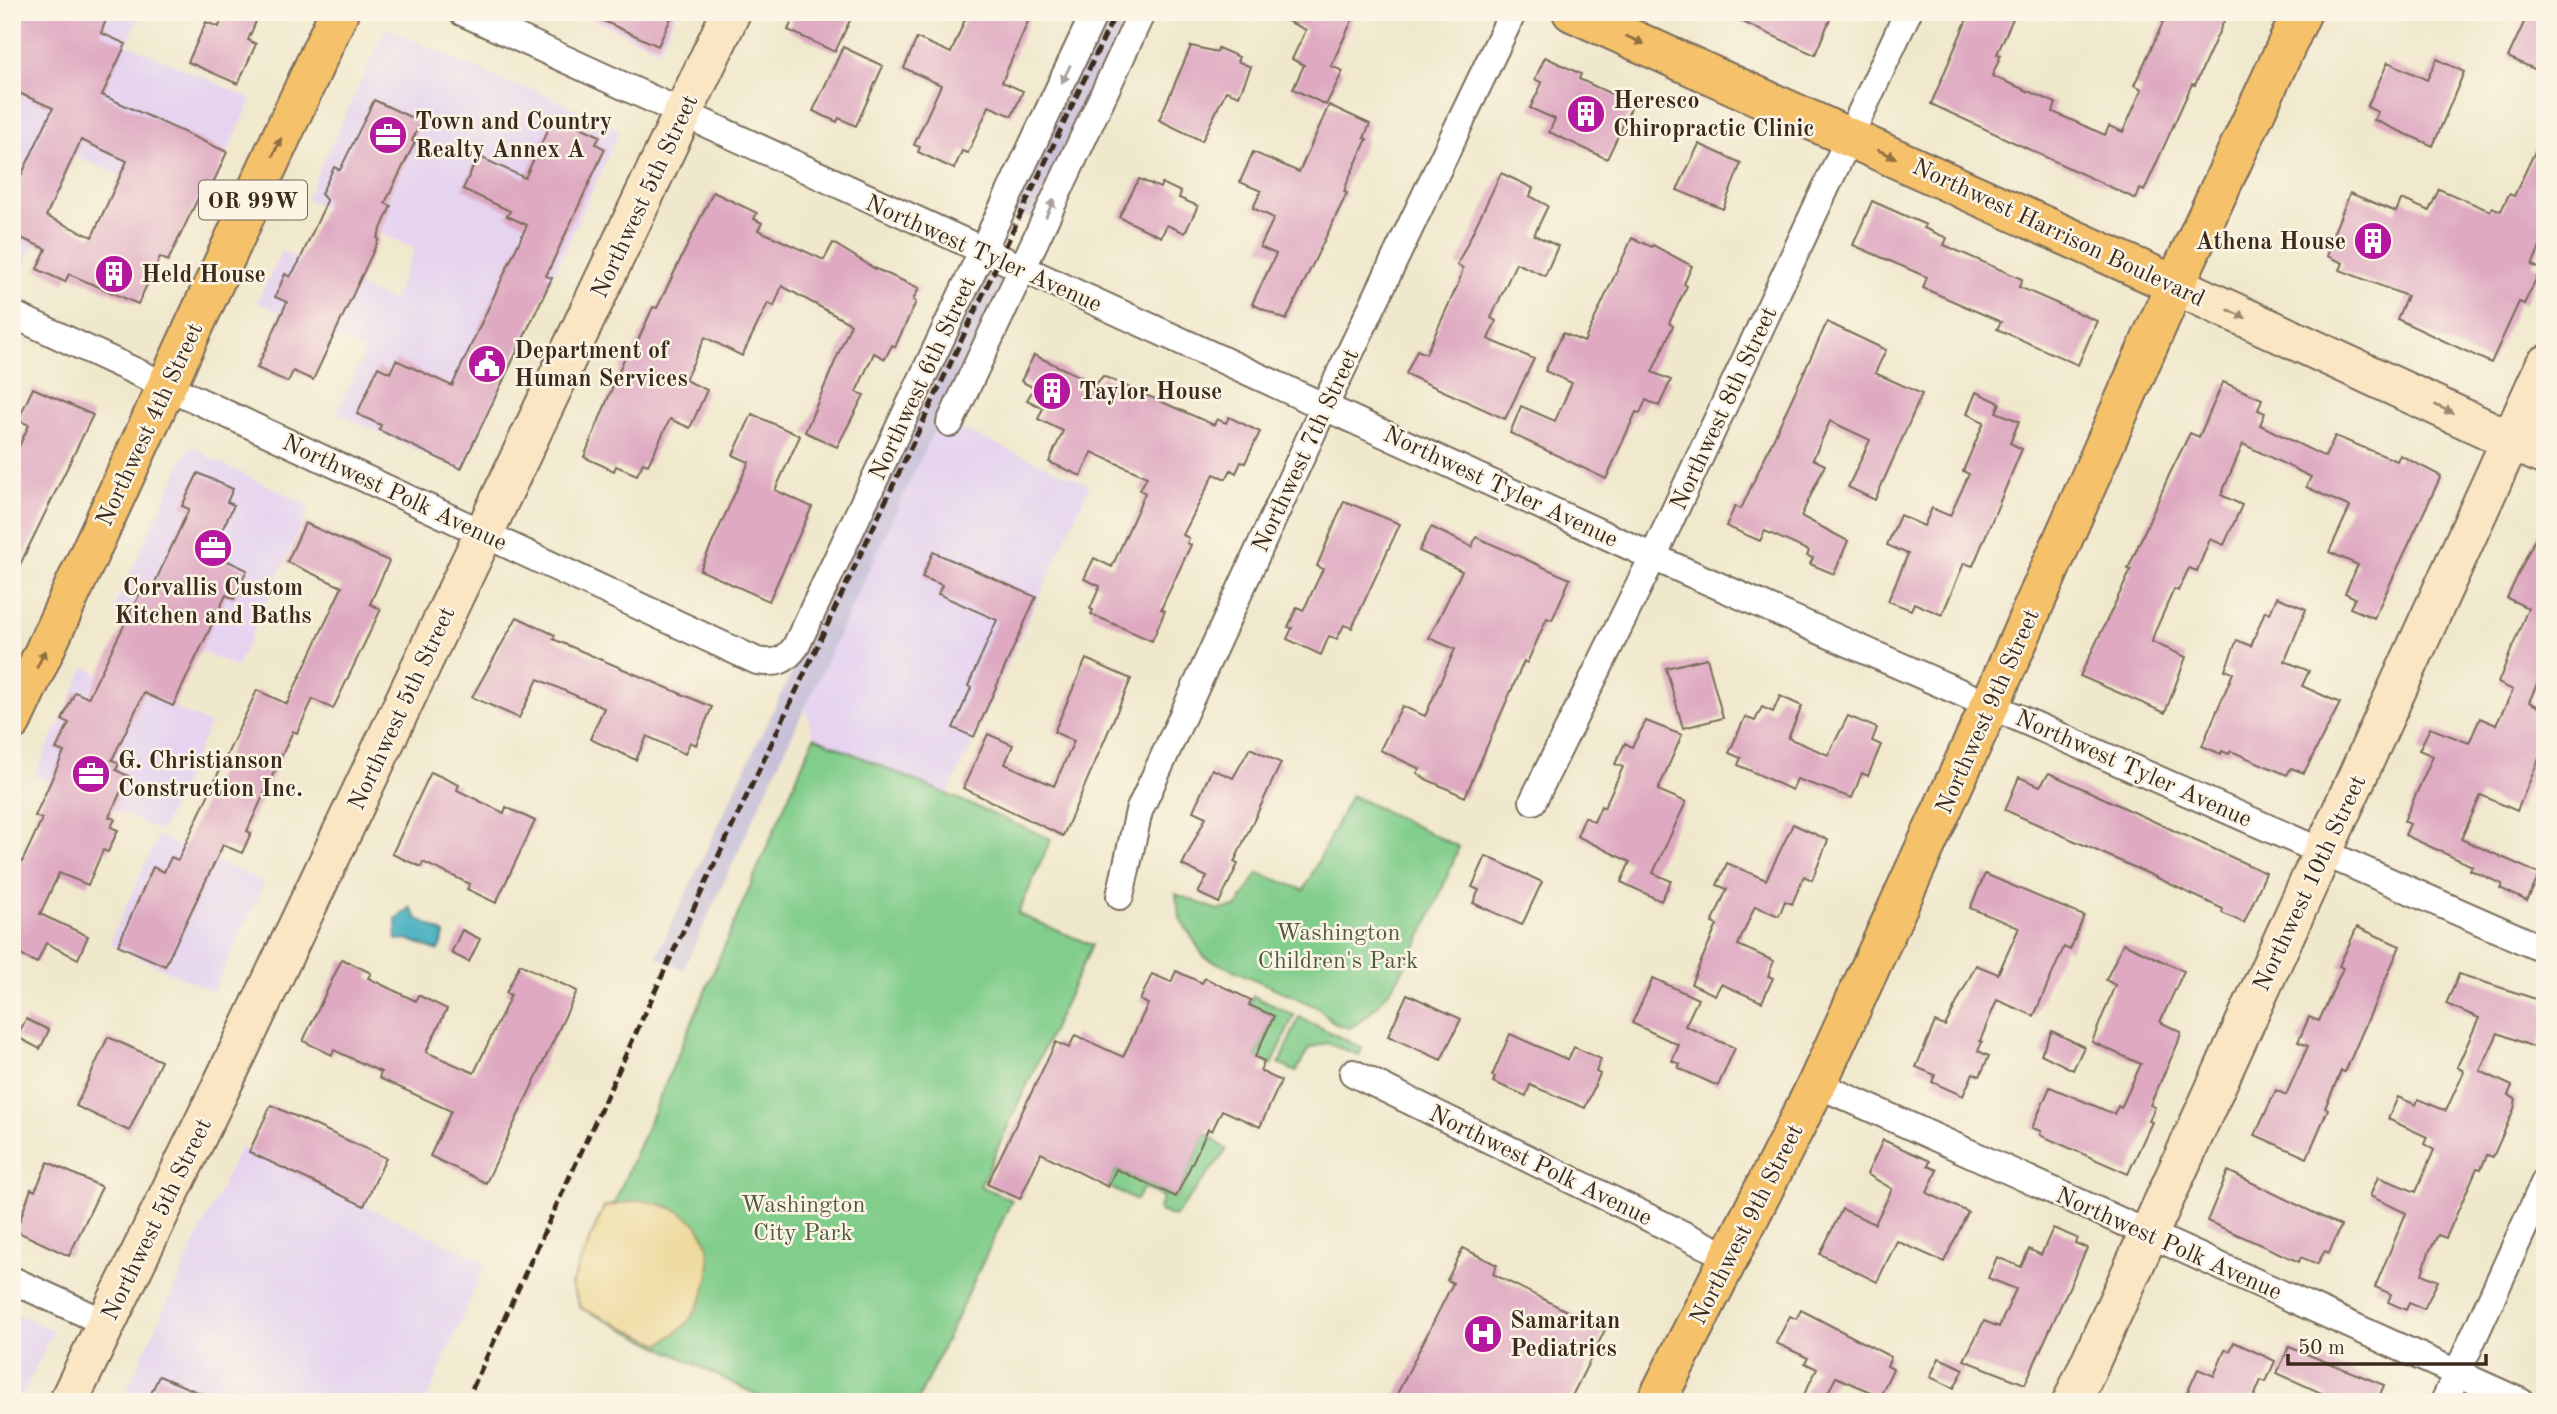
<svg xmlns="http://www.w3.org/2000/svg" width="2557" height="1414" font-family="'Old Standard TT',serif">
  <rect width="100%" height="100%" fill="#fcf5e5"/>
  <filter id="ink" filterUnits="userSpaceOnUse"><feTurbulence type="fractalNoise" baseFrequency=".0143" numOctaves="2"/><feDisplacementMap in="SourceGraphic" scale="14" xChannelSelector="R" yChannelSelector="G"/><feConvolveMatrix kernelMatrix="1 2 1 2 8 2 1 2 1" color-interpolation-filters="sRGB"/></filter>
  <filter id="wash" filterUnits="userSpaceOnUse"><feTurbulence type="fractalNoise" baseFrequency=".00686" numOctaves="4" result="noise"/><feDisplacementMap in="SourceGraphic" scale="28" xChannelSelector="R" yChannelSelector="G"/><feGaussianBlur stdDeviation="1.57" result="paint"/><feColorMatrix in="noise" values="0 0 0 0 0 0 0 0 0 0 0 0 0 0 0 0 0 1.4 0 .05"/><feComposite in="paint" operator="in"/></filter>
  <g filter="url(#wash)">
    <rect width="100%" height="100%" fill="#f0e8cc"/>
    <path fill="#e5d3f0" d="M12 12H141L127 44 252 99 200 212 75 156 24 266 12 260Z
      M577 12H677L659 50Z
      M386 28 512 85 535 90 620 130 462 471 337 413 365 351 257 302 282 251 392 301 415 249 306 199Z
      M938 419 1090 485 948 795 814 737 804 705Z
      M189 447 201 450 208 457 310 506 237 667 112 612Z
      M85 667 210 724 161 831 35 775Z
      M158 836 265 882 213 992 109 944Z
      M240 1147 486 1262 426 1402H121Z
      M12 1311 53 1331 20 1402H12Z"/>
    <path fill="#c7c0d8" d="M1104 12H1129L1031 219 1011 211Z
      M985 272 1000 280V287L683 970 656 957 759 739 940 372Z"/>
    <path fill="#81cd8b" stroke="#5e7c54" stroke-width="2" d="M814 737 1051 839 1018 914 1092 945 980 1186 1012 1200 917 1402H771L581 1308 571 1285 604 1207 614 1204Z
      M1351 795 1459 847C1436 904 1404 996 1350 1028L1336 1024 1317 1007 1204 957 1180 918 1176 894 1218 910 1237 907 1258 873 1304 890Z
      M1253 996 1294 1015 1272 1065 1255 1057 1274 1016 1249 1005Z
      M1299 1017 1362 1048 1359 1055 1327 1043 1309 1048 1296 1072 1279 1064Z
      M1206 1133 1227 1150 1174 1217 1158 1210 1163 1197 1143 1188 1136 1200 1108 1187 1116 1169 1176 1197Z"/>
    <path fill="#eeda9e" stroke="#94825e" stroke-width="2" d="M640 1200C654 1203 668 1205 682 1213 723 1236 713 1292 687 1323 680 1331 669 1337 661 1344L581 1308 571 1285 604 1207Z"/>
    <path fill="#41adbf" stroke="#3e6c6e" stroke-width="2" d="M410 907 417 918 445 934 438 951 407 939 396 940V920Z"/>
    <g id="blocks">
      <path fill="#dea9c1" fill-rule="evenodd" d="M12 12H109L101 33 126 44 102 95 227 152 207 197 200 194 168 261 160 257 138 304 69 274 65 282 37 269 46 249 12 234V195L53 108 12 90ZM81 140 127 161 92 237 46 216Z
        M224 12H260L248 40 256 44 238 84 188 62 206 22 219 27Z
        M584 12H674L658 46Z
        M796 12H854L835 52 788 30Z
        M968 12H1032L1002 82 1023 91 1012 116 989 106 968 153 962 151 954 169 918 152 920 147 914 145 941 85 904 68 917 38 951 53Z
        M1269 12H1356L1331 66 1343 71 1326 105 1293 89 1304 65 1292 59 1306 30Z
        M1721 12H1833L1815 55Z
        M1970 12H2016L1997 54 2001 55 1992 76 2056 103 2053 112 2105 135 2109 126 2123 132 2142 89 2134 85 2168 12H2228L2195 85 2192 84 2144 191 2140 189 2136 199 1931 104Z
        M2528 14 2545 21V74L2508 57Z
        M1191 46 1217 52 1218 48 1239 57 1237 61 1251 67 1239 96 1226 91 1202 141 1159 120Z
        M843 47 883 66 856 126 839 118 837 122 813 111Z
        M1545 57 1581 74 1579 79 1633 104 1607 159 1549 132 1555 119 1530 108 1542 83 1535 79Z
        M2437 59 2464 72 2433 146 2374 120 2378 112 2367 107 2388 62 2427 80Z
        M374 100 421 122 412 141 415 142 385 203 391 206 377 238 379 239 313 380 293 371 288 382 257 368 287 302 275 297 285 274 290 277 298 264 327 201 321 194 334 167 340 170Z
        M1329 105 1370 124 1364 138 1367 139 1348 180 1344 192 1347 193 1286 320 1252 304 1276 254 1260 247 1274 218 1253 208 1261 191 1240 182 1253 152 1299 172Z
        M565 120 600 136 596 144 605 149 546 276 552 278 461 469 379 430 381 425 357 414 378 367 390 373 396 360 452 386 527 225 507 216 510 211 463 189 478 156 525 178 551 123 561 128Z
        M2545 130V236L2532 265 2541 269 2524 304 2519 302 2491 363 2397 319 2407 296 2340 270 2343 263 2327 256 2329 251 2327 249 2350 193 2396 212 2401 200H2404L2429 211 2439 189 2490 211 2492 207 2501 211 2509 194 2514 196Z
        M1699 144 1741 163 1723 209 1677 190Z
        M1501 173 1533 188 1530 196 1548 206 1534 235 1558 246 1545 276 1516 263 1491 318 1496 321 1488 339 1534 359 1505 419 1406 374 1417 350 1426 354 1459 282 1463 268 1457 265Z
        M1139 179 1160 188 1162 183 1181 192 1179 198 1198 206 1185 233 1167 225 1161 237 1119 217Z
        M713 192 757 213 754 219 762 223 758 230 824 260 833 243 874 268 919 288 913 300 916 302 895 347 892 345 885 359 874 353 856 392 864 395 837 447 805 432 851 324 782 286 774 306 768 303 742 356 705 337 685 380 707 390 690 428 670 419 648 465 643 463 637 475 616 466 614 471 584 457 626 354 631 356 653 307 657 308Z
        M1872 201 1926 225 1924 228 1947 238 1944 245 2022 279 2019 287 2097 321 2078 365 1997 329 2001 322 1923 288 1927 277 1853 245Z
        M1632 238 1652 247 1653 245 1692 266 1684 284 1687 286 1669 323 1673 326 1652 372 1671 380 1659 406 1646 400 1640 413 1636 412 1606 479 1510 433 1521 406 1555 421 1572 383 1545 371 1563 333 1584 342Z
        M1827 322 1886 350 1875 373 1922 394 1875 500 1848 487 1870 440 1830 421 1813 459 1825 465 1801 516 1848 541 1834 574 1810 564 1813 558 1807 556 1809 551 1765 531 1760 541 1726 526 1735 506 1741 509Z
        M1034 355 1096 384 1103 376 1214 425 1217 419 1226 423 1229 417 1260 432 1245 463 1241 462 1236 473 1231 470 1226 479 1214 474 1183 535 1189 538 1187 543 1191 545 1161 609 1165 611 1152 641 1091 614 1093 610 1090 609 1100 586 1084 579 1094 558 1112 567 1145 493 1140 490 1147 477 1092 452 1081 476 1049 462 1063 431 1038 419 1043 408 1027 400 1034 388 1021 381Z
        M2223 382 2262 399 2258 410 2265 413 2260 425 2325 457 2335 436 2397 461 2400 455 2441 476 2374 618 2350 608 2355 598 2345 593 2358 565 2329 552 2350 507 2306 487 2311 477 2243 444 2221 495 2242 505 2224 545 2210 539 2197 571 2189 568 2178 591 2174 589 2154 634 2152 642 2186 657 2165 713 2080 676 2131 570 2128 569 2170 473 2190 433 2199 437Z
        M33 388 93 415 12 581V461L29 425 18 420Z
        M1976 392 2000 403 1996 412 2019 421 2010 443 2022 449 1973 566 1964 563 1942 615 1914 603 1911 610 1888 601 1908 554 1887 545 1900 515 1924 526 1932 508 1950 516 1969 474 1963 471 1984 422 1967 414Z
        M752 414 800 436 775 490 812 507 769 601 700 570 749 462 733 455Z
        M198 473 233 489 227 502 234 505 211 553 247 570 234 599 226 595 173 706 144 693 112 760 119 763 116 770 128 776 109 817 115 819 111 827 118 830 108 852 103 850 88 885 59 873 40 914 88 936 78 959 46 943 37 963 12 951V858L22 862 42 819 35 816 64 752 56 749 69 723 62 720 75 692 88 698 143 587 151 591 189 509 182 506Z
        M1344 501 1400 524 1352 628 1344 625 1337 639 1329 636 1321 655 1287 639 1292 628 1288 627 1297 607 1303 610 1306 605 1323 569 1317 566Z
        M2545 517V666L2529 702 2545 710V745L2517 811 2481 795 2461 839 2540 874 2527 901 2500 888 2502 884 2470 870 2472 866 2405 835 2410 824 2404 821 2433 756 2419 750 2430 728 2469 743 2480 718 2496 725 2513 690 2498 683 2528 608 2507 598Z
        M305 523 389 561 370 604 381 609 333 709 313 699 297 733 293 731 247 831 251 833 242 853 223 845 165 966 118 945 153 867 164 872 171 857 178 860 257 690 287 704 342 587 287 562Z
        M1431 527 1472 547 1476 537 1570 579 1552 620 1547 618 1527 663 1524 661 1465 797 1426 779 1417 773 1420 769 1380 750 1402 706 1425 716 1455 649 1429 638 1462 571 1419 551Z
        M933 552 1036 597 974 737 953 728 971 688 968 686 997 620 938 594 942 585 922 577Z
        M2277 597 2306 609 2285 661 2309 671 2302 686 2340 703 2304 773 2291 768 2287 775 2231 751 2229 754 2222 751 2221 754 2202 746 2233 673 2225 670 2237 640 2251 646 2265 611 2270 613Z
        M517 617 555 635 553 639 712 707 696 745 690 742 685 754 647 736 636 760 590 739 604 708 538 679 519 718 472 697Z
        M1707 658 1723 718 1683 728 1666 668Z
        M1086 659 1131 679 1063 836 963 788 988 734 1013 745 1005 764 1054 786 1074 741 1054 732Z
        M1780 696 1802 706 1788 738 1828 755 1848 716 1877 728 1872 741 1881 745 1868 776 1862 773 1852 798 1797 779 1792 790 1738 765 1741 758 1729 753 1745 717 1755 721 1762 707 1773 712Z
        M1646 721 1682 735 1658 790 1686 802 1653 873 1671 881 1661 901 1621 882 1630 862 1577 836 1585 817 1594 822 1601 806 1604 808 1623 767 1615 764 1625 743 1632 747Z
        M1250 748 1281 763 1234 862 1238 864 1219 903 1198 893 1207 877 1182 865 1206 817 1193 811 1212 769 1233 778Z
        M431 772 459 785 457 790 504 813 506 807 535 821 496 903 467 889 470 884 423 862 421 867 392 854Z
        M2049 773 2266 873 2244 923 2222 913 2223 909 2147 873 2005 810 2019 777 2040 786Z
        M1793 824 1828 840 1812 880 1804 876 1792 904 1785 901 1779 916 1755 906 1738 945 1774 961 1768 976 1773 978 1762 1002 1721 984 1715 995 1691 984 1717 925 1712 923 1727 889 1717 885 1727 863 1766 880Z
        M1486 856 1542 882 1522 925 1473 903 1479 890 1472 887Z
        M1985 874 2084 916 2070 950 2064 947 2034 1016 1997 1000 1980 1041 1982 1042 1978 1051 1989 1056 1980 1076 1973 1073 1963 1096 1932 1082 1935 1075 1916 1067 1935 1022 1945 1026 1976 965 1998 974 2019 928 1970 908Z
        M2357 927 2400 946 2345 1072 2341 1071 2325 1108 2328 1109 2307 1158 2255 1135 2276 1090 2286 1095 2308 1046 2298 1042 2309 1017 2319 1021 2343 968 2339 966Z
        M462 930 480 939 469 962 451 953Z
        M2123 943 2184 971 2160 1022 2181 1032 2178 1043 2150 1105 2155 1107 2149 1121 2152 1122 2128 1174 2040 1135 2041 1131 2032 1128 2050 1087 2114 1114 2118 1106 2121 1108 2141 1064 2092 1042 2115 985 2106 980Z
        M342 959 371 973 368 978 416 1001 418 995 447 1009 426 1052 474 1073 511 995 506 993 520 964 577 991 486 1183 430 1156 451 1111 379 1078 381 1072 334 1050 332 1055 303 1041Z
        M1176 971 1202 983 1205 978 1251 1000 1249 1005 1274 1016 1255 1057 1264 1061 1260 1071 1281 1081 1260 1127 1222 1110 1212 1131 1208 1129 1176 1197 1116 1169 1108 1187 1041 1153 1020 1199 987 1184 1056 1042 1069 1048 1075 1035 1123 1057 1148 1004 1140 1000 1152 974 1171 982Z
        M2459 974 2545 1002V1026L2536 1048 2498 1033 2480 1071 2512 1086 2508 1095 2516 1099 2514 1109 2493 1157 2487 1155 2481 1169 2477 1168 2446 1238 2438 1235 2429 1252 2422 1274 2438 1281 2424 1309 2409 1303 2406 1310 2388 1302 2391 1294 2375 1287 2406 1213 2370 1196 2378 1177 2416 1192 2434 1150 2424 1144 2427 1137 2388 1119 2398 1097 2416 1105 2418 1099 2446 1111 2464 1071 2457 1067 2479 1018 2446 1004Z
        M1653 978 1698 999 1685 1026 1735 1048 1718 1086 1678 1068 1680 1064 1672 1061 1679 1045 1632 1023Z
        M1407 994 1461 1019 1441 1060 1388 1036Z
        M26 1019 49 1030 40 1049 17 1037Z
        M2052 1031 2084 1047 2073 1070 2041 1054Z
        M1510 1034 1568 1060 1574 1047 1601 1059 1596 1072 1600 1074 1585 1108 1530 1085 1526 1096 1493 1082 1495 1077 1492 1076Z
        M108 1037 161 1061 129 1131 76 1106Z
        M271 1105 386 1158 364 1206 249 1152Z
        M1883 1140 1930 1161 1928 1166 1937 1170 1927 1193 1968 1212 1944 1262 1897 1241 1877 1282 1820 1254 1842 1209 1875 1224 1892 1189 1867 1174Z
        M48 1162 102 1187 69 1256 16 1231 31 1189 35 1191Z
        M2228 1171 2341 1226 2329 1253 2325 1251 2317 1264 2301 1257 2299 1262 2207 1221Z
        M2053 1228 2077 1238 2075 1243 2087 1248 2025 1384 1964 1360 1984 1321 1999 1327 2016 1289 1988 1278 1997 1257 2021 1267 2029 1249 2041 1255Z
        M1463 1248 1497 1265 1493 1274 1605 1330 1569 1402H1393L1453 1283 1447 1280Z
        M1801 1310 1891 1357 1887 1366 1893 1369 1880 1396 1836 1377 1823 1402H1800L1817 1369 1805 1363 1808 1358 1776 1343 1790 1316 1796 1319Z
        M2234 1342 2275 1361 2266 1382 2261 1380 2252 1402H2183L2198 1369 2214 1376 2225 1350 2230 1351Z
        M2289 1347 2384 1385 2377 1402H2326L2328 1396 2277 1373Z
        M1939 1358 1964 1369 1954 1388 1930 1377Z
        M159 1376 219 1401V1402H147Z"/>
    </g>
  </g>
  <g filter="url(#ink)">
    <use href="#blocks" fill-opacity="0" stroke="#7a6c5b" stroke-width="2"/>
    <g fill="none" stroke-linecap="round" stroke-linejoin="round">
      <g stroke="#7a6c5b" stroke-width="30">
        <path id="street" d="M462 12 1653 557 2545 950
          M12 314 757 661C776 664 785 662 796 646L1095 12
          M950 423 1142 12
          M1533 801 1653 557 1908 12
          M1120 896 1139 811 1325 405 1513 12
          M1353 1073 1729 1257
          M1817 1084 2521 1402
          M12 1280 106 1323
          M2444 1402 2545 1181"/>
      </g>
      <g stroke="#7a6c5b" stroke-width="42">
        <path id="secondary" d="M2175 285 2545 456
          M68 1402 238 1052 731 12
          M2072 1402 2545 365"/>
      </g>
      <g stroke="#7a6c5b" stroke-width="42">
        <path id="primary" d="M1572 12 2175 285
          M1656 1402 1817 1084 1990 705 2175 285 2302 12"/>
      </g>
      <g stroke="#7a6c5b" stroke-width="42">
        <path id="highway" d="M12 721 339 12"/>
      </g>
      <use href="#street" stroke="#fff" stroke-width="26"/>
      <use href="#secondary" stroke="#fbe6c4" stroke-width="38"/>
      <use href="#primary" stroke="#f5c16b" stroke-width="38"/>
      <use href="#highway" stroke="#f5c16b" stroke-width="38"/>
      <path stroke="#3b2a1e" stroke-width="5" stroke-dasharray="10 5" stroke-linecap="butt" d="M466 1402 668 963 1116 12"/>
    </g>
    <defs><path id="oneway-solid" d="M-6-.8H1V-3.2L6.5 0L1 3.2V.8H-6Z" transform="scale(1.75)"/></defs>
    <g fill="#8f6e41">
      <use href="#oneway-solid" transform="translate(1635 40) rotate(24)"/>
      <use href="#oneway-solid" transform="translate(277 147) rotate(-65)"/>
      <use href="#oneway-solid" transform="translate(1887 154) rotate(24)"/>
      <use href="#oneway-solid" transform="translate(41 659) rotate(-65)"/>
    </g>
    <g fill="#a79f9a">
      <use href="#oneway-solid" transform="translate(1066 74) rotate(115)"/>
      <use href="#oneway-solid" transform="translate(1050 208) rotate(-65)"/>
    </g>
    <g fill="#9b8871">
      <use href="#oneway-solid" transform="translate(2237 314) rotate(25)"/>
      <use href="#oneway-solid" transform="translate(2444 409) rotate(25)"/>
    </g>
  </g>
  <defs>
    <g id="building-disc" transform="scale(2.0125)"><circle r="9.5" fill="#b5179e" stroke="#fcf5e5"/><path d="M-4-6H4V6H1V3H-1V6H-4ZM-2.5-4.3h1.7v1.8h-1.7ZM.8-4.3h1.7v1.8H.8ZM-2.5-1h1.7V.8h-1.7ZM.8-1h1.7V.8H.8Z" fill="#fff"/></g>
    <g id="office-disc" transform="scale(2.0125)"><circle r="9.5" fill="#b5179e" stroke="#fcf5e5"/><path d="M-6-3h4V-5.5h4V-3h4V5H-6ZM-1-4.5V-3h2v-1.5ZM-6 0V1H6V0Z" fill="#fff"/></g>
    <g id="civic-disc" transform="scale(2.0125)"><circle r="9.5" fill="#b5179e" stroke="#fcf5e5"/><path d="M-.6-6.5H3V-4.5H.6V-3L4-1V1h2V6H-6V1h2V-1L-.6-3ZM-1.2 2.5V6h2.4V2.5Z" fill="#fff"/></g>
    <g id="hospital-disc" transform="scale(2.0125)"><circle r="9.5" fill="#b5179e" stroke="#fcf5e5"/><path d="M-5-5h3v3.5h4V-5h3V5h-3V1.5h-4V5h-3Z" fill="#fff"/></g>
  </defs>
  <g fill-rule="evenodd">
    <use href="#building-disc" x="1586" y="114"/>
    <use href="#office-disc" x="388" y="135"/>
    <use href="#building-disc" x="2373" y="241"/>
    <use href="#building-disc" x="114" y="274"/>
    <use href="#civic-disc" x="487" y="364"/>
    <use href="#building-disc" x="1052" y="391"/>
    <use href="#office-disc" x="213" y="548"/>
    <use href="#office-disc" x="91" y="774"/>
    <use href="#hospital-disc" x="1483" y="1334"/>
  </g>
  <g text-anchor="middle" stroke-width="5" stroke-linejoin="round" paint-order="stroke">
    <rect fill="#fcf5e5" stroke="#75675a" stroke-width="2" x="199" y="180.5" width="108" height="39" rx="5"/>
    <g font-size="23" font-weight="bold" fill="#3b2a1e">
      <text x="253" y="208">OR 99W</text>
    </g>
    <g font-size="24" font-weight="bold" fill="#3b2a1e" stroke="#fcf5e5" text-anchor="start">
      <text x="1613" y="108">Heresco<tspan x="1613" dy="28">Chiropractic Clinic</tspan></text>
      <text x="415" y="129">Town and Country<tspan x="415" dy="28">Realty Annex A</tspan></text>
      <text x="2346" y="249" text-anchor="end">Athena House</text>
      <text x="141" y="282">Held House</text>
      <text x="514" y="358">Department of<tspan x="514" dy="28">Human Services</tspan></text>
      <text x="1079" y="399">Taylor House</text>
      <text x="213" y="595" text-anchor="middle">Corvallis Custom<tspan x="213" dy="28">Kitchen and Baths</tspan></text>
      <text x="118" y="768">G. Christianson<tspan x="118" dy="28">Construction Inc.</tspan></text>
      <text x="1510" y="1328">Samaritan<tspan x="1510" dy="28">Pediatrics</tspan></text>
    </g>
    <g font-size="24" fill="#3b2a1e" stroke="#fcf5e5">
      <text transform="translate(644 196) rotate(-65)" y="8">Northwest 5th Street</text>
      <text transform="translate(2059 232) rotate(25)" y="8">Northwest Harrison Boulevard</text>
      <text transform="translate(984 253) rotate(24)" y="8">Northwest Tyler Avenue</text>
      <text transform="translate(922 378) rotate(-65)" y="8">Northwest 6th Street</text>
      <text transform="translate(1723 408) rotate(-65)" y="8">Northwest 8th Street</text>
      <text transform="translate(149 424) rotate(-65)" y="8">Northwest 4th Street</text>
      <text transform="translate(1305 450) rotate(-65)" y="8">Northwest 7th Street</text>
      <text transform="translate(1501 486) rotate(25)" y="8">Northwest Tyler Avenue</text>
      <text transform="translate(395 492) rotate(25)" y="8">Northwest Polk Avenue</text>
      <text transform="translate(401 708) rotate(-65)" y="8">Northwest 5th Street</text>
      <text transform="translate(1987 711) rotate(-66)" y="8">Northwest 9th Street</text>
      <text transform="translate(2134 768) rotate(24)" y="8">Northwest Tyler Avenue</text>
      <text transform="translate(2309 883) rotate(-65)" y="8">Northwest 10th Street</text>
      <text transform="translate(1541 1165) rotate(26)" y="8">Northwest Polk Avenue</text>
      <text transform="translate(156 1219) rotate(-64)" y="8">Northwest 5th Street</text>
      <text transform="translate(1746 1224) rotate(-63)" y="8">Northwest 9th Street</text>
      <text transform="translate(2169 1243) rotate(24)" y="8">Northwest Polk Avenue</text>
    </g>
    <g font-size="24" fill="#505b3f" stroke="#fcf5e5">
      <text x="1338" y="940">Washington<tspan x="1338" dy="28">Children's Park</tspan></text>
      <text x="803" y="1212">Washington<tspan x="803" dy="28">City Park</tspan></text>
    </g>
  </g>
  <rect width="2557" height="1414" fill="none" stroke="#fcf5e5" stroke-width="42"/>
  <path d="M2288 1354v10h198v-10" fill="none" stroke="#3b2a1e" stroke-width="3.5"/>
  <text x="2298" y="1354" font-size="21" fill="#3b2a1e" stroke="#fcf5e5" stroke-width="5" paint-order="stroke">50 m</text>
</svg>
